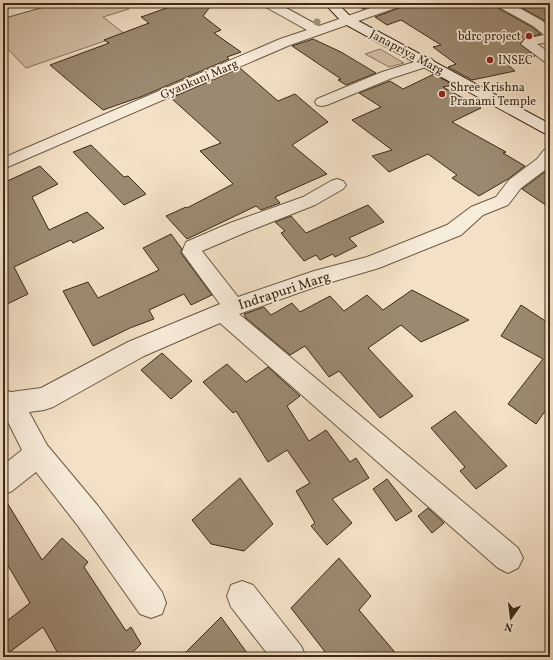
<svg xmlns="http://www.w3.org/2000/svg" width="553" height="660" font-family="Vollkorn,serif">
  <rect width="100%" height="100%" fill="#f3e0c6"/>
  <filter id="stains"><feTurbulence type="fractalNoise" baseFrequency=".005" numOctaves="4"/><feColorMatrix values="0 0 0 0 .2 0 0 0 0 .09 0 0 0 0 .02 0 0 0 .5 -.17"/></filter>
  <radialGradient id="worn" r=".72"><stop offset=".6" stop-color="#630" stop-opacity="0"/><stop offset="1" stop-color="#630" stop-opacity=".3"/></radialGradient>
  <path fill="#d4c1a8" stroke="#88765e" d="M52 3H121L129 9 103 17 125 34 26 68 3 44V18Z
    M380 49 404 63 389 67 365 54Z"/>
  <path fill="#9b8971" stroke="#3b2a15" d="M181 3H213L203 16 221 30 214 33 241 52 227 57 229 59 143 96 103 110 50 65 109 43 104 40 149 23 141 17Z
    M353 3H380L363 9Z
    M404 3H494L496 7 532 27 541 34 525 38 520 44 535 56 506 63 515 71 472 80 448 67 456 64 433 47 441 45 401 20 387 25 375 17 402 7Z
    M513 3H550V25L542 19Z
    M313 39 341 52 376 73 346 85 338 80 341 79 292 46Z
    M240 68 278 101 295 94 328 122 292 145 327 174 275 197 280 203 261 210 256 206 187 239 166 216 186 207 187 208 233 184 200 151 221 143 171 98Z
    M434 74 453 85 443 87 481 108 452 122 506 152 503 153 525 166 508 179 479 196 452 178 457 175 428 154 389 172 372 156 392 150 352 120 381 107 359 93 390 81 403 89Z
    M91 145 124 177 128 176 146 194 124 205 73 152Z
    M40 166 58 184 32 197 49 230 87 212 104 228 73 243 71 240 14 267 28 294 3 306V183Z
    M550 168V208L522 189Z
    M368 205 384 222 349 238 357 246 335 257 333 254 320 260 316 255 304 261 281 233 285 231 275 222 291 216 306 233Z
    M171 234 182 249 181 253 212 295 191 305 184 294 149 310 154 319 130 328 93 346 63 291 88 282 98 298 159 270 143 248Z
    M412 290 469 320 421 342 401 325 368 348 413 396 380 418 339 371 329 377 305 346 290 355 246 318 244 314 264 307 271 315 292 303 300 312 330 296 344 311 367 295 383 310Z
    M521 305 550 324V404L536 424 508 404 543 359 501 336Z
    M162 353 192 381 171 399 141 370Z
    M227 364 246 382 268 367 300 396 287 406 309 441 326 430 350 462 356 458 369 478 332 499 352 523 327 545 311 526 315 523 296 491 310 483 287 450 268 462 236 411 233 413 203 382Z
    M455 411 507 466 476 489 460 471 465 467 431 428Z
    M240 478 273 524 244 551 211 544 192 520Z
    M387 479 412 511 396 521 373 489Z
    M3 496 42 560 62 538 88 562 84 567 126 631 131 627 141 644 128 657H60L43 627 3 657V624L30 603 3 557Z
    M428 508 444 523 432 533 418 516Z
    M339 558 371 596 359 610 399 657H329L291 608Z
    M221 617 250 657H181Z"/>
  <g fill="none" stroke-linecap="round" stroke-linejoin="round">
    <g stroke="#695841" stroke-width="2">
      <path id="minor" d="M29 3H48L46 6 3 18V10Z
        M262 3H277L319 26 385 3H403L401 6 290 45 3 169V158L280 39 307 30 264 6Z
        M495 3H510L541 20 550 27V42L537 44 550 53V63L545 62 521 44 525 39 544 35 533 26 497 6Z
        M427 58 432 59 434 62 432 65 392 78 327 105 322 106 317 105 315 102 317 99 382 72Z
        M550 149 549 167 521 188 508 205 483 215 461 235 379 268 318 286 239 314 518 548 523 558 518 568 508 573 498 568 220 323 144 356 53 407 44 410 29 412 47 445 98 506 162 592 166 603 162 614 151 618 140 614 78 526 36 472 12 491 3 495V465L22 450 3 412V390L11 392 41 388 128 342 220 304 182 252 186 242 230 223 303 197 331 181 337 179 343 181 346 185 343 189 315 205 244 233 202 251 238 297 314 271 367 257 447 225 471 207 496 197 509 180 537 159 544 150Z
        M242 581 253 585 301 646 306 657H270L231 607 227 596 231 585Z"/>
    </g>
    <g stroke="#3b2a15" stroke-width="2">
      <path id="secondary" d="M324 3H337L351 17 550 124V135L544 133 343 23Z"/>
    </g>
    <use href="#minor" fill="#f7ebda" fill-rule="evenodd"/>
    <use href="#secondary" fill="#f7ebda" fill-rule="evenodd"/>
  </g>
  <circle fill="#a39179" cx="317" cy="22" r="3.5"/>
  <g fill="#8f2418" stroke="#f7ebda" stroke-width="1.5">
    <circle cx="529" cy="36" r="4"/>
    <circle cx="490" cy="60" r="4"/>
    <circle cx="442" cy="94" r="4"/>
  </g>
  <g text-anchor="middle" stroke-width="3.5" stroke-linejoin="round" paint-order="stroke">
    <g font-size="12" fill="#3b2a15" stroke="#f7ebda" text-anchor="start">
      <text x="521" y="40" text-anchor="end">bdrc project</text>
      <text x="498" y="64">INSEC</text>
      <text x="450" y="91">Shree Krishna<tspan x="450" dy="14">Pranami Temple</tspan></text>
    </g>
    <g font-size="12" fill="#3b2a15" stroke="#f7ebda">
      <text transform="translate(407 52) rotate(28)" y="4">Janapriya Marg</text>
      <text transform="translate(199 79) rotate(-23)" y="4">Gyankunj Marg</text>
    </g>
    <g font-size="14" fill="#3b2a15" stroke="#f7ebda">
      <text transform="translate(284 290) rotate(-18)" y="5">Indrapuri Marg</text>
    </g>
  </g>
  <rect width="553" height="660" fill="none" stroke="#f3e0c6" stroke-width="16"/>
  <rect x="4" y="4" width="545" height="652" fill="none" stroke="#3b2a15" stroke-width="2"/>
  <rect x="8" y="8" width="537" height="644" fill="none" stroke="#3b2a15"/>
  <g transform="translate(511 618) rotate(194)" stroke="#f7ebda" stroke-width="3" paint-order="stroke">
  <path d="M0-3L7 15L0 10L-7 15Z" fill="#3b2a15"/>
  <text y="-6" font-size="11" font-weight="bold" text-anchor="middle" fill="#3b2a15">N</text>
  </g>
  <rect width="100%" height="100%" filter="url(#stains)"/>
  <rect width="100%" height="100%" fill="url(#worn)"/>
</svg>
